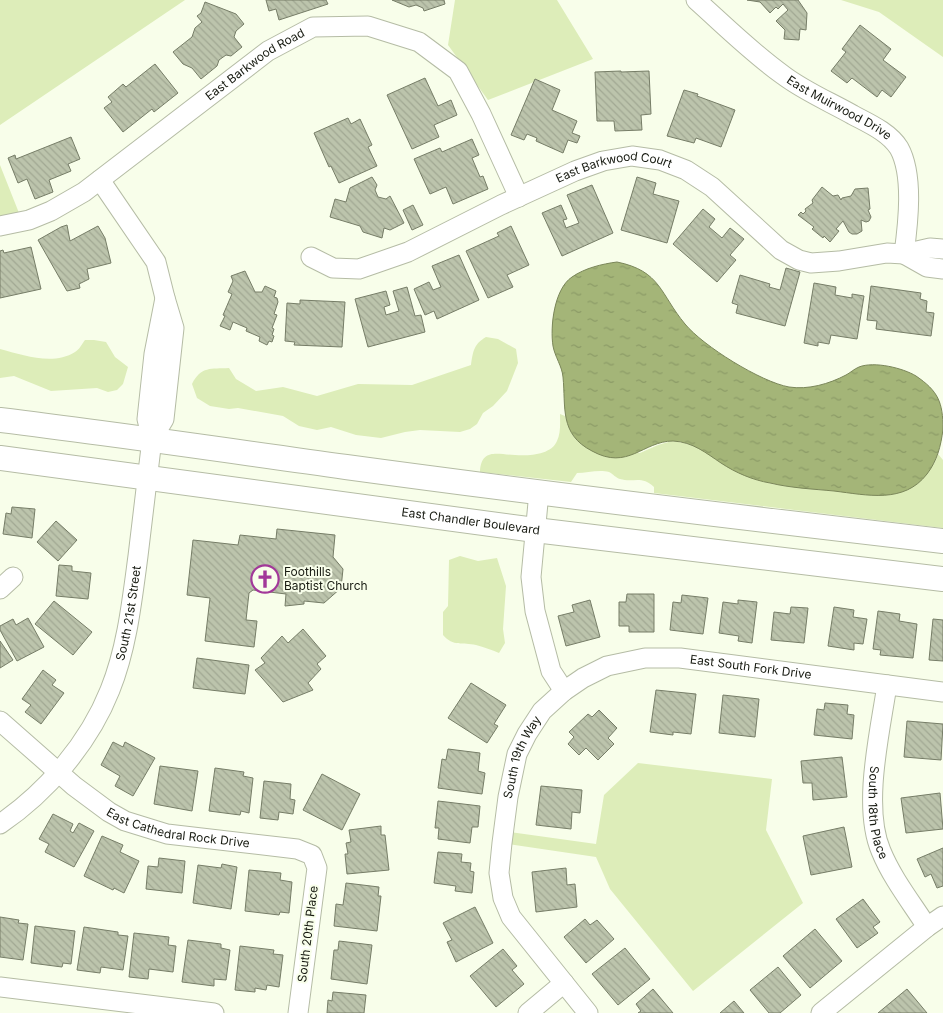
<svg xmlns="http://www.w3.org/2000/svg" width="943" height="1013" font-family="Inter,sans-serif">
  <defs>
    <pattern id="water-ripples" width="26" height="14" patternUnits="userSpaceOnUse" patternTransform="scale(1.25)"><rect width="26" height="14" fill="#a4b578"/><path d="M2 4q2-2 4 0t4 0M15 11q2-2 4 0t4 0" fill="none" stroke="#8c9b67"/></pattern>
    <pattern id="building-back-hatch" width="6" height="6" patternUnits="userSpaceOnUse" patternTransform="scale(1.25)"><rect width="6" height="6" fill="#bcc4ac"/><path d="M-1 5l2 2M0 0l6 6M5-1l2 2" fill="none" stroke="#a1a893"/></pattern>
  </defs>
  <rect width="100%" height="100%" fill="#f8feea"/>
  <path fill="#ddedb9" d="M0 0H185L0 125Z
    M455 0H557L593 59 488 100 448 45Z
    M841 0H943V57L879 12Z
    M0 165 19 213 0 217Z
    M486 337 498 339 516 349 518 363 507 391 493 406 483 413 477 424 470 429 460 432 420 430 405 432 381 438 356 435 331 427 317 430 299 426 283 416 238 408 229 409 210 406 197 398 192 384C201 366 211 369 229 368L236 379 256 391 283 387 317 396 358 384 412 385 471 365C473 351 474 344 486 337Z
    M85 340H94L106 342 115 357 128 367 123 384 117 390 108 392 97 388 51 391 14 376 0 378V349C23 355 53 366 75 352 79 350 82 344 85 340Z
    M560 414 565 416 574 437 582 445 640 453 658 445 672 441 684 443 697 447 721 462 749 477 772 484 810 489 888 495 934 464 938 454 943 460V528L654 493V487C642 475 633 483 620 479 616 478 613 474 609 472 599 469 587 473 577 473L571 482 480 472C481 447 499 455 515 455 529 456 551 455 557 441 561 433 560 422 560 414Z
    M460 556 478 561 497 558 506 586 503 629 505 643 499 653C492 650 484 647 476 645 463 642 453 647 443 635V612L448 606 449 560Z
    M638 763 772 779 766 830 803 903 693 991 610 889 596 857 502 843 503 831 596 844 604 795Z"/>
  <path fill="url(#water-ripples)" stroke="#7a8659" d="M617 262C661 271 660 294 685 324 703 346 761 382 789 387 808 390 829 384 846 375 850 373 854 369 859 367 874 361 903 368 916 376 938 391 943 402 943 429 941 446 937 461 927 474 904 504 867 495 834 491 813 489 791 488 770 483 753 480 736 473 721 463 706 453 693 442 673 441 643 441 628 471 592 451 559 434 566 407 563 377 562 366 555 357 553 346 550 327 554 289 572 277 585 268 602 264 617 262Z"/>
  <path fill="url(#building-back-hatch)" stroke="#767d67" d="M266 0H326L328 4 279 20 276 9 269 11Z
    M392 0H444L445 4 424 11 423 8 416 5 409 7Z
    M747 0H798L807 13 806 30 800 29 799 40 784 39 785 30 776 21 788 10 783 4 778 9 776 7 770 13 760 2Z
    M205 2 236 14 244 24 236 31 234 37 242 47 231 56 226 55 219 60 217 66 201 79 192 68 183 64 173 52 192 37 195 28 202 22 197 16 201 13Z
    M860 25 891 49 883 60 906 77 891 97 882 90 877 97 852 78 847 83 831 71 846 52 842 49Z
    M155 64 178 93 154 112 152 109 123 132 104 108 112 102 108 97 123 84 126 87Z
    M621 71V72L649 71 651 114 641 115 642 130 615 131 614 121H597L595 72Z
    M425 78 438 106 451 100 457 115 434 125 439 137 412 149 387 95Z
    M535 79 560 90 552 110 577 121 572 133 580 136 577 143 568 140 563 153 536 141 537 138 527 134 524 140 511 135Z
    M684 90 698 94 697 96 735 110 721 147 696 138 694 143 667 136Z
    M348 118 351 124 360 119 372 145 368 147 377 166 339 183 331 166 329 167 314 133Z
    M71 137 80 159 68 164 71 171 49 180 53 192 35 199 27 179 18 183 8 158 15 155 16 159Z
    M472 139 479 155 472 158 480 177 483 176 488 189 453 204 446 187 430 194 414 159 440 148 442 152Z
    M372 177 377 185 375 190 378 197 386 199 390 196 404 223 390 230 384 228 382 238 363 232 360 226 330 217 335 199 346 202 350 188Z
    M637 177 656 183 653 194 679 201 667 243 621 230Z
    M592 185 613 233 562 256 542 213 561 205 567 219 563 220 566 228 579 223 567 195Z
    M822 187 833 196 838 195 841 200 842 198 851 196 855 189 868 188 870 209 868 210 871 217 869 221 866 222 861 220 862 231 857 234H852L849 232 843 221 836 229 839 231 830 242 824 236 823 238 812 229 814 227 798 215 801 212 803 214 806 211 805 209 813 203 812 200Z
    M413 205 423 225 412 230 403 210Z
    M703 209 715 219 709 227 722 238 730 228 744 239 730 255 736 260 717 282 673 244Z
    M67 225 70 241 98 226 105 238 111 263 87 269 89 279 79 284 80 288 67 291 38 240 61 227Z
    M511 226 529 265 507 275 513 287 488 298 466 251 499 236 497 233Z
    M31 247 41 289 0 298V251L3 250 4 253Z
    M459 255 479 300 437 319 434 311 425 315 414 289 429 282 433 290 441 287 432 266Z
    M786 268 800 272 785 326 736 313 738 305 732 303 740 275 770 284 769 287 780 290Z
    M245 271 255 292H262L265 286 276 291 274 297 277 298 278 302 274 314 277 315 272 328 274 329 272 335 274 336 272 342 269 341 267 345 259 341 260 337 246 331 247 328 233 322 230 330 220 326 225 316 223 315 232 294 228 292 233 281 231 276Z
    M814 283 836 287 835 295 852 298V294L864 296 857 339 831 335 829 344 818 342V346L804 343Z
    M871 286 921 293 920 299 927 301 926 312 934 313 931 336 876 329 877 321 867 320Z
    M407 287 415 316 421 315 425 332 368 347 355 299 386 291 390 305 384 307 386 315 399 311 393 291Z
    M300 300 345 302 342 347 294 345 295 342 285 341 287 303 300 304Z
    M12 507 35 509 32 538 3 534 6 513 11 514Z
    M56 521 77 540 58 561 37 542Z
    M277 529 335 535 333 557 343 569 341 588 324 603 304 601V604L285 606 286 594 253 590 249 593 246 620 257 621 254 647 205 641 210 598 187 595 193 540 238 545 240 535 276 539Z
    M59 565 72 566V571L91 573 88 599 56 596Z
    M627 594H654V632H629V626H619V602H626Z
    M682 595 708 598 703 634 670 630 673 602 681 603Z
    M590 600 600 637 566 646 558 616 574 612 572 605Z
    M738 600 757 602 752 643 738 641 739 636 719 633 723 602 738 604Z
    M54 601 92 632 73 655 35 624Z
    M791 607 808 608 804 643 771 640 774 612 790 614Z
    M834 607 854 610 853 617 867 619 863 644 854 643V650L828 646Z
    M878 611 900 614 899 621 917 624 913 658 880 655 881 650 873 649Z
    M28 618 44 647 17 661 0 630V626L13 619 16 625Z
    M933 619 943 620V661L929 660Z
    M303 629 326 656 317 664 321 669 308 683 313 690 283 702 255 670 265 663 261 658 282 636 288 643Z
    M0 641 13 660 0 668Z
    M197 658 249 665 245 694 193 688Z
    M43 670 56 680 52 685 64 693 41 724 25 712 31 705 22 699Z
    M471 683 506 705 494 724 498 726 487 743 448 718Z
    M656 690 696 694 691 734 673 732V735L650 732Z
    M723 695 759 699 755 737 719 733Z
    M825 703 848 705 847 714 854 715 852 739 814 735 817 709 824 710Z
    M599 710 617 728 608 738 614 744 598 760 586 748 579 755 568 744 574 737 569 732 588 714 592 717Z
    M907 721 943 724 941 760 904 757Z
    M113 742 123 747 125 742 155 758 133 796 115 786 120 776 101 765Z
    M448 749 480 753 478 771 485 773 482 794 438 788 442 759 446 760Z
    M842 757 847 797 813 800 812 783H803L801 761Z
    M160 766 198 771 192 811 154 804Z
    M215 768 244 772 243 776 253 778 249 813 241 811 240 815 209 811Z
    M322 774 360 794 342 830 303 810Z
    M264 781 291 784 290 799 295 800 293 814 279 812 278 820 260 818Z
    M541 786 582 790 580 813 572 812 571 829 536 825Z
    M940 793 943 829 906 833 901 798Z
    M438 801 480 806 478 827H472L470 843 438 839 439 828H435Z
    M53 814 73 824 70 831 73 833 79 823 94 831 74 867 45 852 49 844 39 839Z
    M381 826V835H385L389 870 347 874 345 854H348L346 843 351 842 349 830Z
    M844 827 852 867 811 875 803 836Z
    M102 836 123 845 120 852 139 861 124 893 114 888 113 890 84 876Z
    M943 848V886L937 888 931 874 925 877 917 859Z
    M438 852 462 854 461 862 471 863 470 871 474 872 472 893 455 891 456 886 434 883Z
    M159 858 185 861 182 893 146 889 148 866 158 867Z
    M222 864 237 867 231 909 193 903 198 865 221 868Z
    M566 868 567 885 575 884 577 907 536 912 532 872Z
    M249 870 281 873 280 880 292 882 289 913 280 912 279 915 245 911Z
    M346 883 379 887 378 896H381L377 931 334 926 336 904 343 905Z
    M863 899 880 922 873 927 878 933 857 948 836 919Z
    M475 907 493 943 456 962 447 942 452 940 443 923Z
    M0 917 19 920 18 923 28 924 23 960 0 957Z
    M585 919 590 925 597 920 614 939 586 963 564 937Z
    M35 926 75 931 71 964 63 963 62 967 31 963Z
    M84 927 118 932V935L128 936 123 970 101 967 100 973 77 970Z
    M815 929 842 961 810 988 783 956Z
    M134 933 169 937 168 945 176 946 173 972 149 969 148 979 129 977Z
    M188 940 221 944V948L230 950 226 980 214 979V986L182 982Z
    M339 941 372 945 367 984 331 979 334 950H338Z
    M240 946 274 950 273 954 283 955 279 987 267 985 266 990 255 988V992L235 990Z
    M625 948 650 979 618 1005 592 974Z
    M503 949 517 966 512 970 524 984 496 1007 470 976Z
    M778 967 801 995 780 1013H769L750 990Z
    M653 989 673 1013H638L641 1011 636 1004Z
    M907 989 927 1013H878Z
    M333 992 366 995 364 1013H327L328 1000 332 1001Z
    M734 1001 744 1013H720Z"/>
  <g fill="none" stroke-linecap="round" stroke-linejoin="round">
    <g stroke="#b5bca5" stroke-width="21">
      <g id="minor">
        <path id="s1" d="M696 0C724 25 752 53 783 75 804 91 830 102 853 115 868 123 889 132 899 148 914 175 908 224 904 254"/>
        <path d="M100 180 156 262 165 298 174 328 164 419 152 439"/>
        <path id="s2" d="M0 226 29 220 51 211 84 192 268 51 313 27 368 26 419 42 458 71 481 114 519 197"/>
        <path d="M904 254 927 267 943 269"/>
        <path id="s3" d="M311 257 333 268 359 269 408 252 501 205 575 171 603 161 632 156 660 160 686 170 712 187 781 250 799 260 811 263 839 261 887 253 904 254 930 248 943 249"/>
        <path d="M539 492 531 577 535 611 551 671 564 691"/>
        <path d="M0 589 13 577"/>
        <path id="s4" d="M887 685C880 732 862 807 881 851 892 878 911 902 927 927"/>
        <path id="s5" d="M0 721 74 786 109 812 125 821 167 834 297 849 312 855 317 868 298 1013"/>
        <path id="s6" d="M0 824C47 792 89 743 110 690 127 648 132 601 138 556 143 517 147 478 152 439L147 419 154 354 165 298"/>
        <path d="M0 987 214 1013"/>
        <path d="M528 1013 564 983"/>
        <path id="s7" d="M588 1013 511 917 503 898 499 873 502 843 508 797 517 754 527 734 542 711 564 691 583 678 607 666 645 658H680L943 692"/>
        <path d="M821 1013 927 927 943 916"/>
      </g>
    </g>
    <g stroke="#b5bca5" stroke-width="26">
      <g id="major">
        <path d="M0 420C115 434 230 451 346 467 544 494 744 518 943 541"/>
        <path id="s8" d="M0 458 535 530 943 579"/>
      </g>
    </g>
    <use href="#minor" stroke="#fff" stroke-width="19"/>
    <use href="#major" stroke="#fff" stroke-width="24"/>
  </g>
  <defs>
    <g id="church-ring" transform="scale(1.4375)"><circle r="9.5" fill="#f8feea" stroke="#a23899" stroke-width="1.5"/><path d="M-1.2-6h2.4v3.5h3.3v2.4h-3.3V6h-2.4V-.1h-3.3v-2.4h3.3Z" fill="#a23899"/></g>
  </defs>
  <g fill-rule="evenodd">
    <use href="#church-ring" x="265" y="579"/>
  </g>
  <g text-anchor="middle" stroke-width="4" stroke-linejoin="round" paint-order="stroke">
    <g font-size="12" fill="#171a11" stroke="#f8feea">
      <text dy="4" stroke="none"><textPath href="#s2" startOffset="305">East Barkwood Road</textPath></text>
      <text dy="4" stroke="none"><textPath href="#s1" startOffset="180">East Muirwood Drive</textPath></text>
      <text dy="4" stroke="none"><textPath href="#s3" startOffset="328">East Barkwood Court</textPath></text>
      <text dy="4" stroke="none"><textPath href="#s8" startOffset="475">East Chandler Boulevard</textPath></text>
      <text dy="4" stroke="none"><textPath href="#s6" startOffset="255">South 21st Street</textPath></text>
      <text dy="4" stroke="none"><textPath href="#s7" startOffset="564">East South Fork Drive</textPath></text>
      <text dy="4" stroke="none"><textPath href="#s7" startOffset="288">South 19th Way</textPath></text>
      <text dy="4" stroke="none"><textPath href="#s4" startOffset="129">South 18th Place</textPath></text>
      <text dy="4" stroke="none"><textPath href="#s5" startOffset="214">East Cathedral Rock Drive</textPath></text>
      <text transform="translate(308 934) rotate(-83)" y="4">South 20th Place</text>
    </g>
    <g font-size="12" fill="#171a11" stroke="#f8feea" text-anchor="start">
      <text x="284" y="576">Foothills<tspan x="284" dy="14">Baptist Church</tspan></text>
    </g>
  </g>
</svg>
